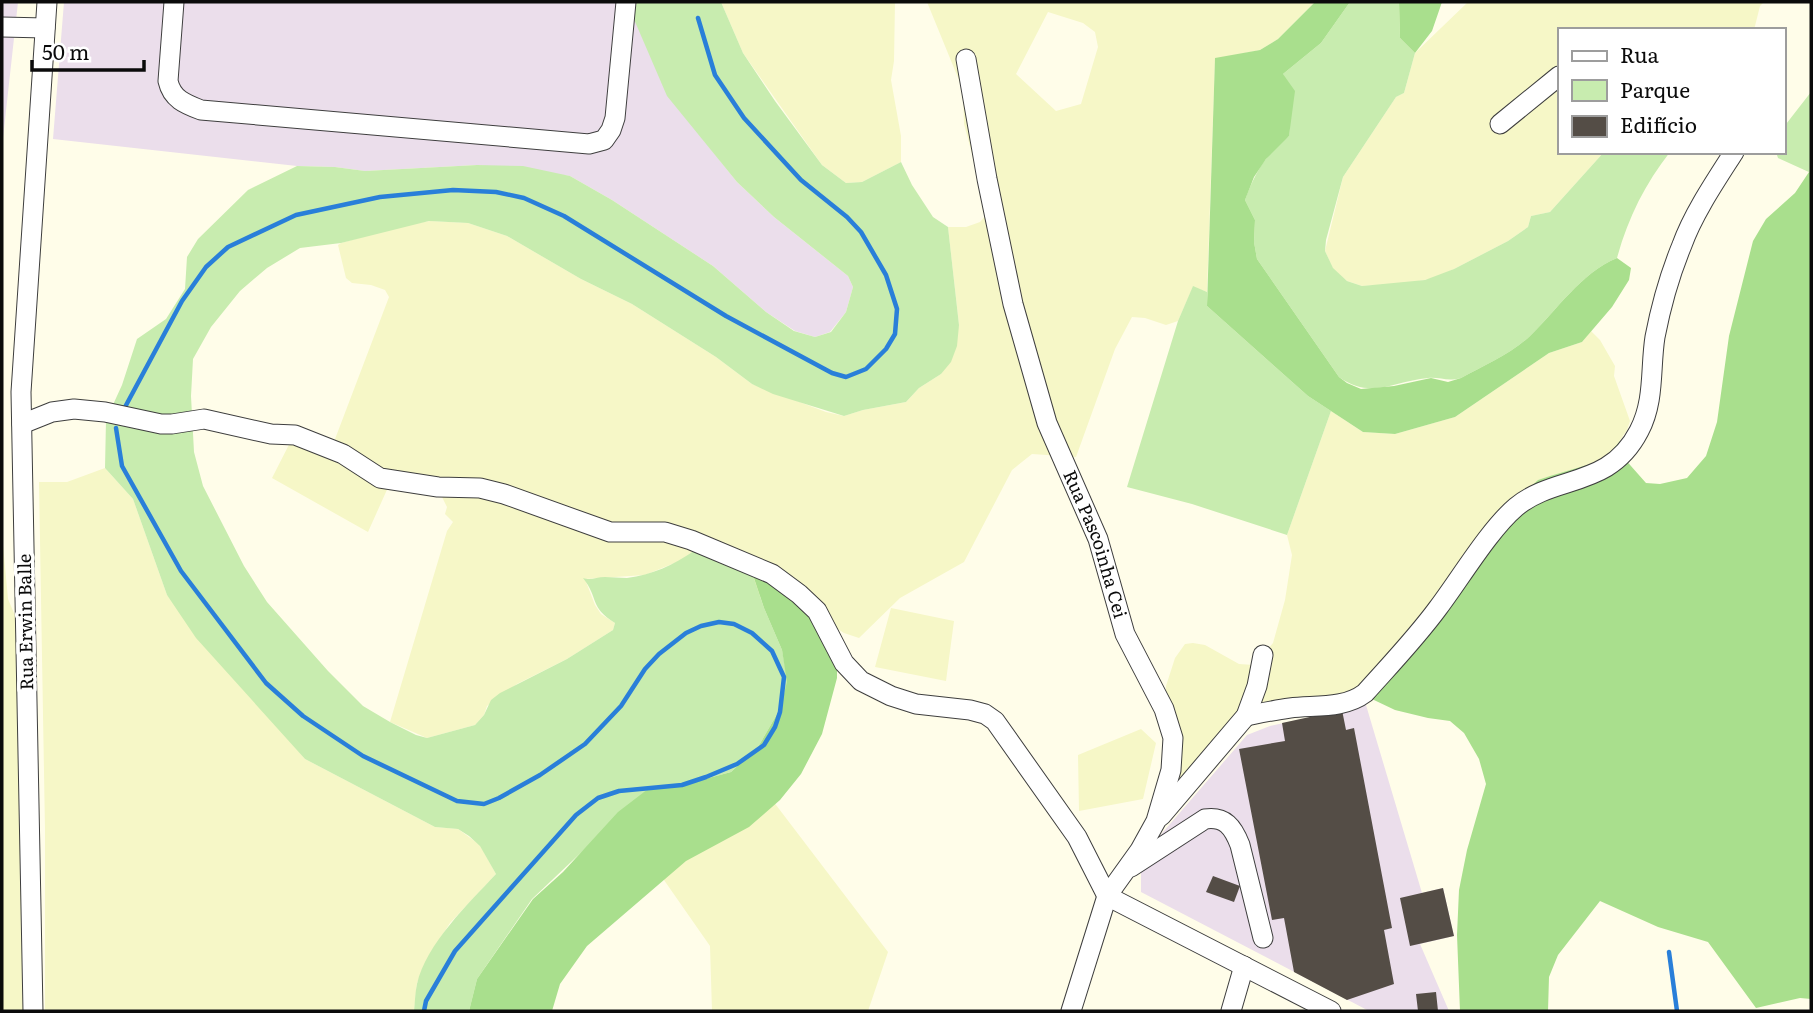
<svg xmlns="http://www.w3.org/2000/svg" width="1813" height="1013" font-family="Literata,serif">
  <rect width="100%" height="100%" fill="#fffde9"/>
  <path fill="#ebdeeb" d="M2 2H18L2 147Z
    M64 2H637L633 17 686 118 737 182 774 217 848 276 853 287 846 312 830 332 815 337 795 331 766 312 713 266 612 200 570 176 477 165 365 171 335 167 297 166 53 139Z
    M1366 705 1422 893 1443 888 1454 936 1420 944 1449 1011H1369L1141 892V861L1144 854 1247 735 1270 726Z"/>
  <path fill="#f6f7c7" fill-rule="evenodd" d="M721 2H895L894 61 891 80 901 136V162L862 182 846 183 822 165 743 53Z
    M927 2H1315L1278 39 1260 50 1215 59 1207 292 1193 287 1178 321 1166 325 1145 318 1132 317 1115 349 1076 457 1032 454 1012 470 964 562 900 598 859 638 844 633 830 624 677 562 645 575 585 579 595 605 601 614 615 623 613 630 567 659 517 684 487 706 484 715 475 725 427 738 390 722 447 531 453 522 445 514 447 507 441 495 390 483 368 532 272 478 299 425 332 447 389 297 385 290 371 285 352 283 346 278 338 245 341 243 405 225 430 221 468 223 507 236 581 279 632 304 716 357 752 384 826 412 844 416 863 410 906 402 919 388 941 374 959 325 948 227H966L980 222 988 213 964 124 963 90ZM1048 12 1083 23 1095 32 1098 47 1081 104 1056 111 1016 74Z
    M1468 2H1764L1760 6 1754 30H1559V152H1604L1550 212 1531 216 1528 227 1508 241 1454 269 1435 278 1408 283 1362 286 1347 281 1333 269 1325 251 1343 177 1396 97 1404 93 1415 53Z
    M1591 331 1600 340 1615 366 1614 376 1630 421 1627 430 1612 452 1604 460 1538 480 1434 607 1355 691 1258 716 1164 813 1166 686 1175 658 1185 644 1193 643 1205 645 1239 664 1254 665 1273 643 1285 600 1292 555 1287 535 1331 411 1363 432 1395 434 1455 417 1549 353 1582 342Z
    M105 468 133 499 167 595 305 759 435 827 458 829 480 845 496 874 450 923 430 954 417 983 414 1011H45V830L39 482H67Z
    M2 534 8 599 19 625 23 830V1011H2Z
    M891 608 954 621 946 681 875 667Z
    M1141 729 1156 743 1143 799 1079 811 1078 755Z
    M773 801 888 952 868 1011H712L710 946 657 870Z"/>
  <path fill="#c8ecaf" d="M637 2H721L743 53 775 101 822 165 846 183 862 182 901 162 912 185 933 217 948 227 959 325 957 346 951 362 941 374 919 388 906 402 863 410 844 416 773 394 752 384 716 357 632 304 581 279 507 236 468 223 429 221 341 243 300 248 267 268 240 291 211 327 193 359 191 396 194 452 203 486 244 566 267 602 328 671 363 706 390 722 416 735 427 738 475 725 484 715 491 700 500 693 567 659 613 630 615 623C589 607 599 598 583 578 591 581 596 577 605 577 612 577 619 578 627 578 652 575 673 565 694 551L751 570 764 608 782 650 788 682 780 709 758 747 731 772 679 786 648 789 532 899 477 979 469 1011H414C415 1002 415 993 417 984 426 944 469 903 496 874L480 846 469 836 458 829 435 827 305 759 196 638 167 595 133 499 105 468 106 420 122 385 137 339 166 319 185 289 187 257 198 239 248 190 297 166 335 167 365 171 477 165 523 166 570 176 612 200 713 266 766 312 794 331 815 337 831 332 846 312 853 287 848 276 774 217 737 182 667 96 633 17Z
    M1350 2H1399L1400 38 1415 53 1404 93 1396 97 1343 177 1326 240 1325 251 1333 268 1347 281 1362 286 1425 280 1454 269 1508 241 1528 227 1531 216 1550 212 1604 152H1670C1645 184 1628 218 1617 258 1581 273 1557 310 1530 336 1511 354 1483 366 1461 378 1447 382 1441 377 1428 378 1394 381 1371 400 1339 377L1257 259 1254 242 1255 220 1245 200C1254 175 1266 153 1289 136L1290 121 1283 74 1321 43Z
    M1811 92V173L1778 158 1776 152H1783V128Z
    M1193 286 1207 292V306L1308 396 1331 411 1287 535 1192 504 1127 487 1178 321Z"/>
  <path fill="#a9df8d" d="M1315 2H1350L1321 43 1283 74 1295 91 1289 136 1266 159 1254 177 1245 200 1255 220 1254 242 1257 259 1339 377 1347 383 1361 389 1394 386 1431 378 1448 382 1461 378C1483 366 1511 354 1530 336 1557 310 1581 273 1617 258L1631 268 1629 280 1612 307 1582 342 1549 353 1455 417 1395 434 1363 432 1308 396 1207 306 1215 58 1260 50 1278 39Z
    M1399 2H1442L1432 31 1415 53 1400 38Z
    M1809 172 1811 173V999L1800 998 1756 1008 1708 942 1658 927 1600 901 1558 955 1549 977 1548 1011H1460L1457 935 1459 890 1467 850 1486 784 1479 759 1464 733 1450 721 1428 718 1395 710 1355 691 1377 673 1526 491 1538 480 1550 476 1604 460 1620 441 1623 457 1646 483 1660 484 1687 478 1706 456 1717 422 1729 336 1753 241 1766 219 1795 193Z
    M751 569 837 628V678L822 734 801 774 780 800 749 827 686 861 587 946 560 984 552 1011H469L477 979 533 899 563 872 618 812 648 789 679 786 731 772 758 747 780 709 787 682 782 650 764 608Z"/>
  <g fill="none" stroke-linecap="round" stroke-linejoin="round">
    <path stroke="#297fd9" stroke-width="4.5" d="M124 409 182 301 206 267 228 247 296 215 380 197 453 190 496 192 524 198 564 216 726 316 832 373 846 377 866 369 886 349 895 334 897 309 886 275 861 232 847 217 801 180 744 118 715 75 698 18
      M116 428 122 466 181 571 266 683 303 716 363 756 457 801 484 804 499 798 540 775 585 744 621 706 645 669 659 654 686 633 701 626 719 622 734 624 752 633 772 651 784 677 780 712 775 727 764 745 737 764 706 777 682 785 619 791 598 798 576 815 455 951 426 1001 424 1011
      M1669 952 1677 1011"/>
  </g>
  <path fill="#544d46" d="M1342 710 1346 730 1354 728 1392 928 1384 930 1394 984 1347 1000 1294 972 1284 918 1272 920 1239 749 1285 741 1282 723Z
    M1213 876 1240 886 1234 902 1206 892Z
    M1443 888 1454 936 1410 946 1400 898Z
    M1436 992 1438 1011H1418L1416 994Z"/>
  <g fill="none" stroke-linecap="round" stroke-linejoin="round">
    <g stroke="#3e3e3e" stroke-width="21">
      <g id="minor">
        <path d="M174 2 168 81C172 99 185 104 201 110L589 144 604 140 611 130 615 118 626 2"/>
        <path d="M2 27 45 28"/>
        <path id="s1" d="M966 59 987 179 1013 304 1047 423 1098 539 1125 634 1164 709 1173 738 1171 770 1156 821 1140 850 1107 896 1071 1011"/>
        <path d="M1500 124 1559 76"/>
        <path d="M22 424 52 412 74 409 105 412 161 424H172L204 419 271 434 295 435 343 454 380 478 438 487 480 488 504 494 610 532H665L691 540 772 574 799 594 817 611 844 663 861 681 891 696 916 704 970 710 985 714 995 721 1077 837 1107 896 1331 1011"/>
        <path d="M1246 716C1261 713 1275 710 1290 708 1315 705 1344 709 1365 693 1390 665 1416 638 1438 608 1460 579 1489 530 1516 507 1556 474 1609 489 1639 431 1655 401 1650 368 1655 337 1661 306 1670 274 1682 245 1693 214 1716 180 1734 152"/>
        <path d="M1161 816 1246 716 1257 686 1263 655"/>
        <path d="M1131 867 1205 819C1225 816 1233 827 1240 845L1263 938"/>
        <path d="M33 1011 21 392 47 2"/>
        <path d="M1231 1011 1244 966"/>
      </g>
    </g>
    <use href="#minor" stroke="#fff" stroke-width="19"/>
  </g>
  <g text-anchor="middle" stroke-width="7" stroke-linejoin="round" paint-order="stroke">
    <g font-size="18" fill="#0b0b0b" stroke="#fff">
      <text dy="6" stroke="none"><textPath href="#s1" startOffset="504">Rua Pascoinha Cei</textPath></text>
      <text transform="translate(26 622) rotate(-91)" y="6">Rua Erwin Balle</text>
    </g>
  </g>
  <rect width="1813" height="1013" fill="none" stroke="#0b0b0b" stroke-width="7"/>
  <rect x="1558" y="28" width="228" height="126" fill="#ffffff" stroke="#9d9d9d" stroke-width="2"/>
  <rect x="1572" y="51" width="35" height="10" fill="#ffffff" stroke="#9d9d9d" stroke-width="2"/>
  <text x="1620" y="63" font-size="21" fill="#0b0b0b">Rua</text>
  <rect x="1572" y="80" width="35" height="21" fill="#c8ecaf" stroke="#9d9d9d" stroke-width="2"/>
  <text x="1620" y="98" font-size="21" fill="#0b0b0b">Parque</text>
  <rect x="1572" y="116" width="35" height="21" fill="#544d46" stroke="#9d9d9d" stroke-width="2"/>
  <text x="1620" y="133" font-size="21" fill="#0b0b0b">Edifício</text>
  <path d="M32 60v10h112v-10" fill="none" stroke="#0b0b0b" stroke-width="3.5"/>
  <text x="42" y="60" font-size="21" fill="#0b0b0b" stroke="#ffffff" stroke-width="5" paint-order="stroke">50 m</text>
</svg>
